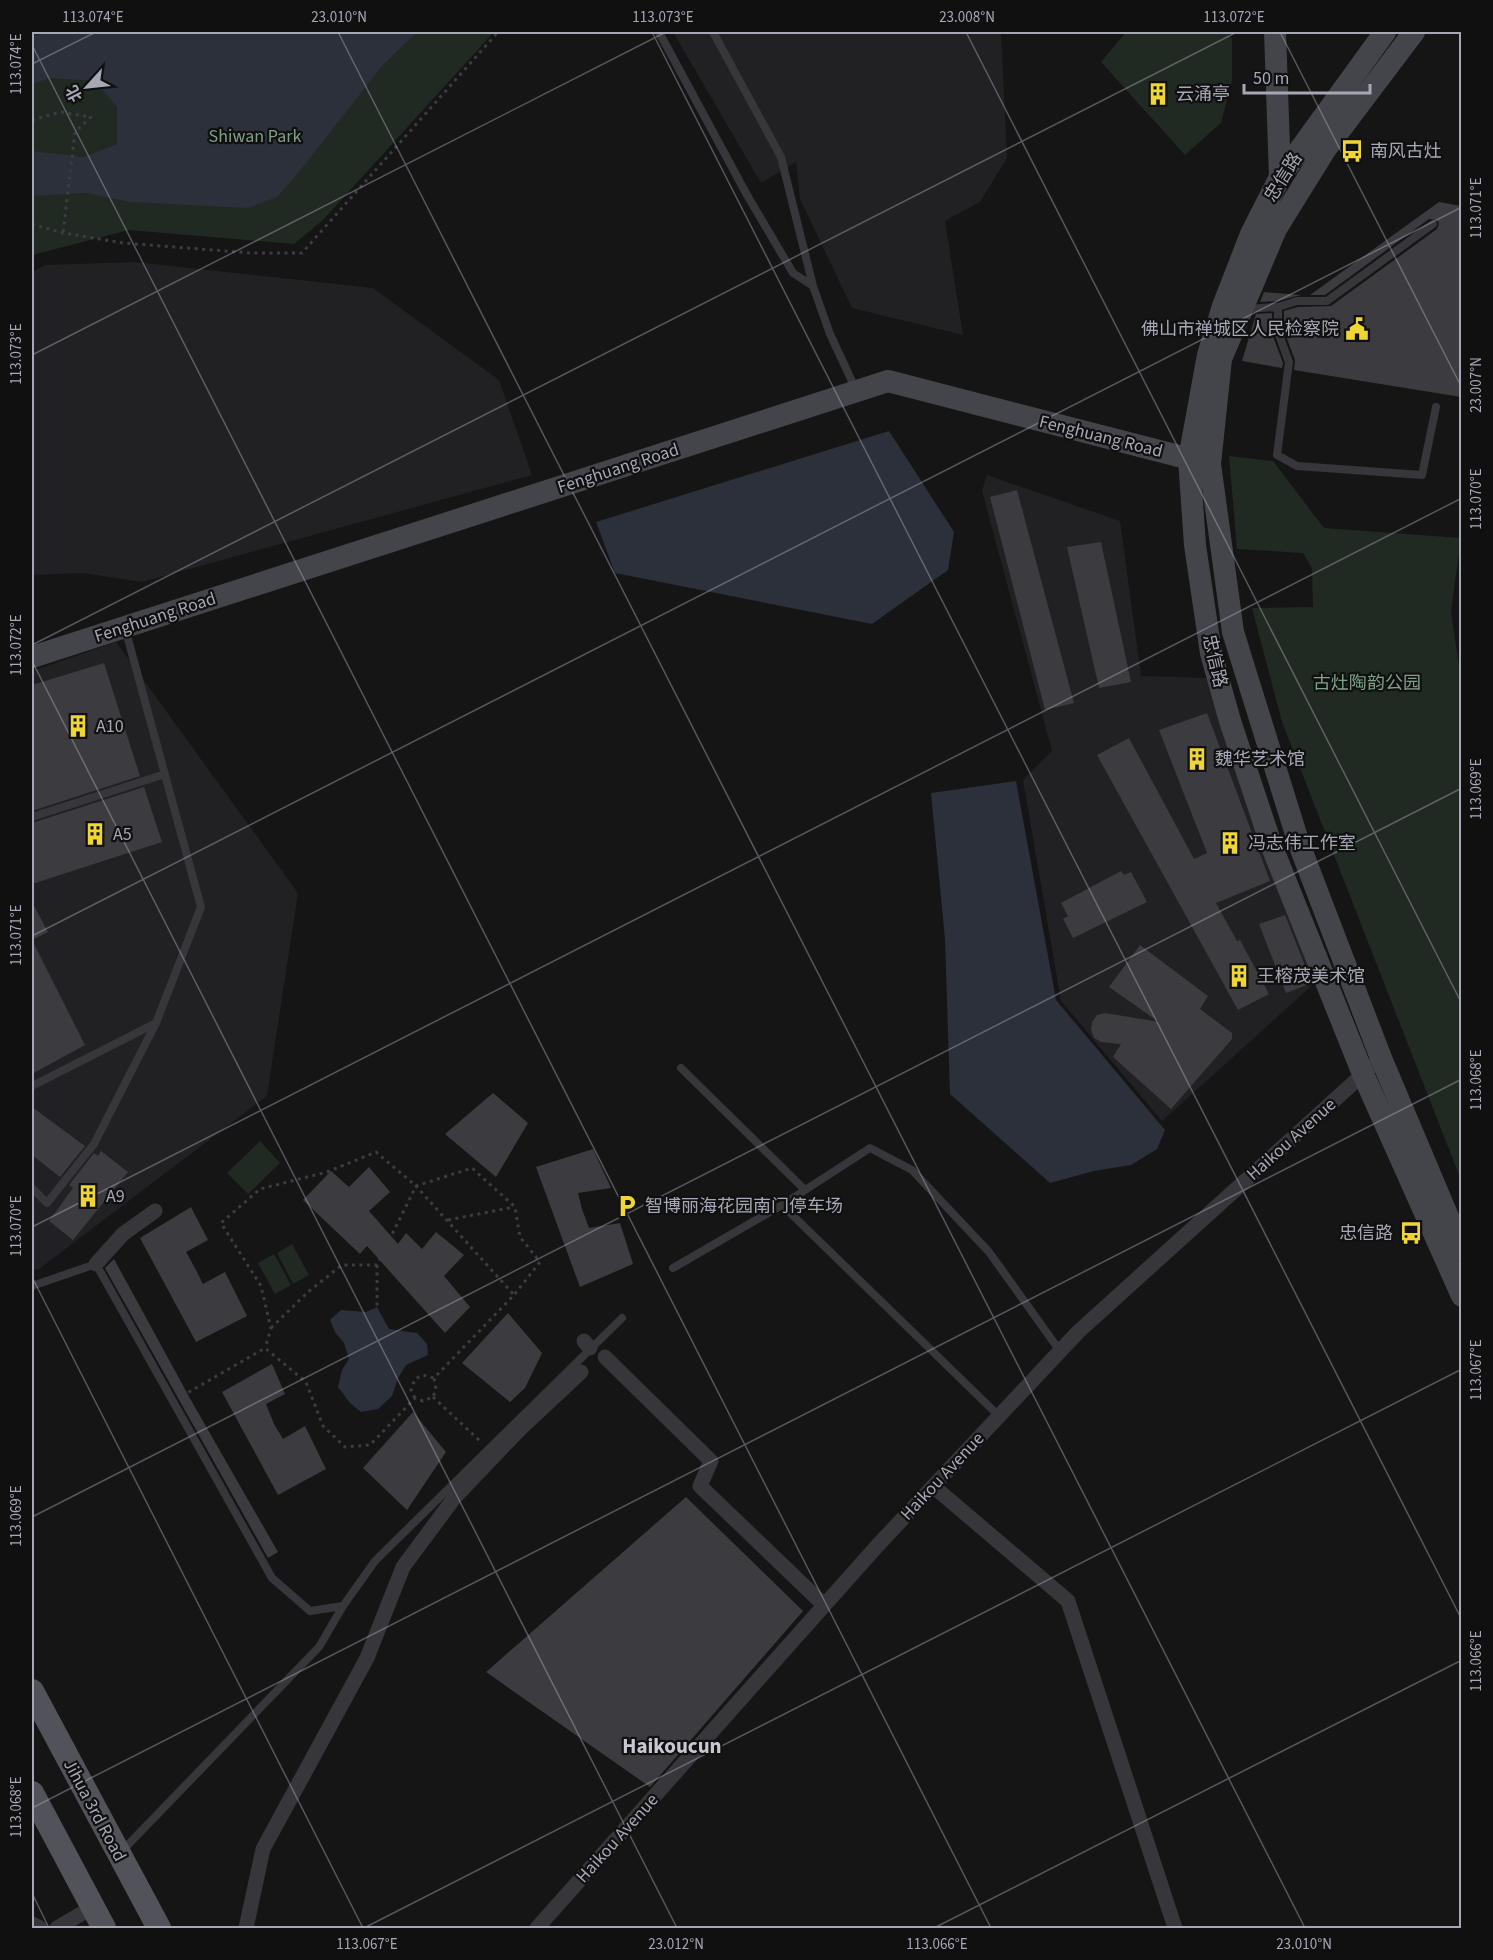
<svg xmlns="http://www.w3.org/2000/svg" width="1493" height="1960" font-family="'Source Sans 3','Noto Sans SC',sans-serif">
  <rect width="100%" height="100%" fill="#151516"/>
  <path fill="#212123" d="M673 32H1001L1007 158 980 202 945 221 963 335 852 308 800 199 796 162 761 183Z
    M135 262 373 288 499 380 532 475 142 582 83 573 32 575V272L45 265Z
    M987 475 1120 521 1141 676 1209 678 1316 982 1162 1121 1061 1001 1023 780 1052 751 982 491Z
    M116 642 298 893 267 1096 39 1269 32 1270V671Z"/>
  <path fill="#212923" d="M32 32H494L323 220 294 244 129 230 32 255Z
    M1126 32H1226L1232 39V81L1221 123 1185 155 1101 62Z
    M1229 456 1273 461 1324 528 1461 538 1451 611 1462 688 1461 1180 1282 722 1252 608 1313 607 1312 568 1303 553 1237 549Z
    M260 1141 280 1163 248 1194 227 1173Z
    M292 1244 309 1275 293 1284 277 1253Z
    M274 1254 291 1285 275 1294 258 1263Z"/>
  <path fill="#2b303a" d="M60 32H417L382 66 299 172 277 197 248 208 131 202 86 193 32 196V151L84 157 117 144V107L95 81 50 78 32 84V36Z
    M889 431 954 532 948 570 872 624 615 573 596 522Z
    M1016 781 1056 1000 1165 1130 1157 1149 1131 1165 1094 1171 1050 1183 950 1094 945 939 931 793Z
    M377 1307 389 1329 417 1333 427 1344 428 1355 406 1365 398 1378 392 1396 378 1409 361 1412 350 1403 338 1387 342 1370 349 1359 344 1343 335 1332 330 1320 341 1310 366 1312Z"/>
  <path fill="#3c3c40" d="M1157 84 1165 89 1166 98 1157 103 1150 99V89Z
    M1439 202 1461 206V397L1294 370 1295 360 1284 331V311L1298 307 1331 306 1437 229 1439 224 1437 220 1429 219 1325 295H1310Z
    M1264 292 1301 295 1277 301 1260 302Z
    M1272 313V334L1283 363 1282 368 1242 361 1256 314Z
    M1017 490 1074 703 1045 710 990 497Z
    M1101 542 1131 682 1099 688 1067 547Z
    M104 663 140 776 32 811V685Z
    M1207 713 1270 881 1216 903 1237 941 1240 940 1269 994 1238 1010 1097 755 1129 738 1194 859 1207 853 1159 730Z
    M144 787 162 842 32 884V823Z
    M1121 871 1124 875 1131 872 1147 902 1073 938 1063 919 1068 916 1061 903Z
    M32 902 48 932 32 940 85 1045 32 1074Z
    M1285 915 1312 983 1286 993 1259 924Z
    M1140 945 1208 996 1200 1009 1232 1033V1039L1171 1109 1113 1057 1121 1044 1101 1042 1094 1038 1091 1030 1092 1022 1097 1015 1105 1013 1159 1022 1109 987Z
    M493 1093 528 1123 496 1177 445 1134Z
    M32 1107 85 1146 60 1177 32 1155Z
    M593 1149 611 1188 578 1193 582 1209 589 1228 620 1223 633 1264 580 1287 536 1167Z
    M101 1151 128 1172 73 1240 49 1221 73 1188 69 1185 94 1153 98 1156Z
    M369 1167 390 1192 369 1211 398 1244 406 1233 422 1249 436 1232 464 1255 444 1276 470 1307 445 1333 367 1246 360 1254 303 1200 331 1171 349 1187Z
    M191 1207 208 1240 186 1252 196 1270 203 1284 225 1272 247 1316 196 1342 140 1238Z
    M114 1259 192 1402 278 1552 268 1558 105 1268Z
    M508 1313 542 1353 525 1388 510 1402 462 1363Z
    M272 1364 285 1394 266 1404 274 1424 283 1439 305 1426 326 1469 278 1495 222 1392Z
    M413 1412 446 1452 407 1510 363 1468Z
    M686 1497 803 1611 650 1787 486 1672Z"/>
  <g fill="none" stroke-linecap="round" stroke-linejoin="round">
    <path stroke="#3c3c42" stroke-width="3" stroke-dasharray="3 4.5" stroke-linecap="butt" d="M32 120 61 112 91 117 75 132 63 233
      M32 224 63 233 123 243 251 253H302L498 32
      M448 1220 514 1207
      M377 1265V1307
      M271 1328 308 1292 342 1265H377L416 1186 514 1295
      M182 1396 265 1348 306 1382 323 1426 345 1447 370 1445 415 1398 423 1401 433 1397 436 1389 434 1378 514 1295 540 1262 520 1237 515 1207 472 1168 416 1186 376 1152 327 1172 260 1189 221 1223 261 1286 271 1329 265 1348
      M433 1397 480 1441
      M415 1398 411 1390 415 1379 423 1375 434 1378"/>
    <path stroke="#36363b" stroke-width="8" d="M659 32 747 195 793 273 813 286
      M713 32 781 157 813 286 830 334 856 390
      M1278 307V332L1289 362 1277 455 1297 466 1422 475 1436 407
      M1245 309 1278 307 1297 301H1327L1433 224
      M32 817 165 774
      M681 1068 805 1190
      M32 1086 156 1023
      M32 1188 47 1203 94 1144 156 1023 201 907 125 628
      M673 1268 782 1205
      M32 1286 96 1264 272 1578 310 1611 343 1606 375 1561 622 1318
      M999 1416 782 1205 870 1148 912 1170 989 1252 1060 1351
      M122 1851 319 1647 343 1606"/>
    <path stroke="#36363b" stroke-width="15" d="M96 1264 123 1234 155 1211
      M584 1341 590 1348
      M605 1357 711 1461 700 1486 824 1605
      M933 1486 1068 1601 1175 1928
      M32 1924 40 1928
      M57 1928 93 1907
      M246 1928 263 1849 367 1658 403 1567 455 1497 519 1430 581 1372
      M537 1928 878 1545 1078 1332 1381 1058"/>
    <path stroke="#44444b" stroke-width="22" d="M1275 32 1280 177
      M1385 32 1280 177 1251 234 1223 306 1208 355 1189 459 1195 545 1211 653 1230 721 1272 847 1363 1074 1462 1296
      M1414 32 1325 150 1276 229 1221 359 1210 464 1233 632 1299 844 1381 1058 1462 1250
      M32 657 888 381 1202 462"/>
    <path stroke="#52525a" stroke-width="24" d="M32 1691 159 1928
      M32 1793 104 1928"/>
  </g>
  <path fill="none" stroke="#a7a8b6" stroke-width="1.5" stroke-opacity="0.45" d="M338 32 1305 1928M652 32 1462 1620M966 32 1462 1004M1280 32 1462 388M32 45 991 1928M32 64 96 32M32 355 666 32M32 645 1237 32M32 661 677 1928M32 936 1462 207M32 1227 1462 498M32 1277 363 1928M32 1517 1462 788M32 1808 1462 1079M32 1893 49 1928M364 1928 1462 1369M934 1928 1462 1660"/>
  <defs>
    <g id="building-bare" transform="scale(1.8)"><path d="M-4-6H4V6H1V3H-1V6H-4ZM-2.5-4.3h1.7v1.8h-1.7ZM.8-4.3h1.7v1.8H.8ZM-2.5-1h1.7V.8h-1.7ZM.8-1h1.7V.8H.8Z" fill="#efd635" stroke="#101011" stroke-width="2.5" paint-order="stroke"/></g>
    <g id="bus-bare" transform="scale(1.8)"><path d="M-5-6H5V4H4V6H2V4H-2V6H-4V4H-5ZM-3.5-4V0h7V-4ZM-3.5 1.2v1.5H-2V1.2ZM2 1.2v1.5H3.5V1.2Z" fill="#efd635" stroke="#101011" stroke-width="2.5" paint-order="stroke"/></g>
    <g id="civic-bare" transform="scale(1.8)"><path d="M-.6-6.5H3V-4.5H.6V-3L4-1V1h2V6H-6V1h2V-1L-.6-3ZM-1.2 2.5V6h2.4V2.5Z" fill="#efd635" stroke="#101011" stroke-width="2.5" paint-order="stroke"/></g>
    <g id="parking-bare" transform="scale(1.8)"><path d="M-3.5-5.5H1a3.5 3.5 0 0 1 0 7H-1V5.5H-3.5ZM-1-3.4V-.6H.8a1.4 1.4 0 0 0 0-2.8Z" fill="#efd635" stroke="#101011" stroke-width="2.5" paint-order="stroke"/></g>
  </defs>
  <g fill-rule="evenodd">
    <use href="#building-bare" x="1158" y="94"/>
    <use href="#bus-bare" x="1352" y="151"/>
    <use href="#civic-bare" x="1357" y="329"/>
    <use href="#building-bare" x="78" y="726"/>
    <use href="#building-bare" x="1197" y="759"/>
    <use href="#building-bare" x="95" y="834"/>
    <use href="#building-bare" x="1230" y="843"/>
    <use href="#building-bare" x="1239" y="976"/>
    <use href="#building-bare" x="88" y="1196"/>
    <use href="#parking-bare" x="627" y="1206"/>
    <use href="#bus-bare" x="1411" y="1233"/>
  </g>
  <g text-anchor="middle" stroke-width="4.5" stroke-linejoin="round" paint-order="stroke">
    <g font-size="18" fill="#a7a8b6" stroke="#101011" text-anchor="start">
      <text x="1176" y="100">云涌亭</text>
      <text x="1370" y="157">南风古灶</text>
      <text x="1339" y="335" text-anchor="end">佛山市禅城区人民检察院</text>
      <text x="96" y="732">A10</text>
      <text x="1215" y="765">魏华艺术馆</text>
      <text x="113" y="840">A5</text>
      <text x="1248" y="849">冯志伟工作室</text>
      <text x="1257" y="982">王榕茂美术馆</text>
      <text x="106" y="1202">A9</text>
      <text x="645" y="1212">智博丽海花园南门停车场</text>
      <text x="1393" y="1239" text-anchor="end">忠信路</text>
    </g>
    <g font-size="18" fill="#7ea187" stroke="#101011">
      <text x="255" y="142">Shiwan Park</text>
      <text x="1367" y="689">古灶陶韵公园</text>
    </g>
    <g font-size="18" fill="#a7a8b6" stroke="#101011">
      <text transform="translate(1283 177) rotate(-58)" y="6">忠信路</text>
      <text transform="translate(1101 436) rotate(14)" y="6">Fenghuang Road</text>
      <text transform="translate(618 468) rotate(-18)" y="6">Fenghuang Road</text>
      <text transform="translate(155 617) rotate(-18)" y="6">Fenghuang Road</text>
      <text transform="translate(1215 661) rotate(77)" y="6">忠信路</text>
      <text transform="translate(1291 1139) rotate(-42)" y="6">Haikou Avenue</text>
      <text transform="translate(942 1476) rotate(-47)" y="6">Haikou Avenue</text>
      <text transform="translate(95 1810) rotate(62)" y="6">Jihua 3rd Road</text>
      <text transform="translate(617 1838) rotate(-48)" y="6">Haikou Avenue</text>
    </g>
    <g font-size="21" font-weight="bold" fill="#c8c8d3" stroke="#101011">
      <text x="672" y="1753">Haikoucun</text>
    </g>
  </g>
  <rect width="1493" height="1960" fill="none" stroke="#101011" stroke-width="66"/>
  <g transform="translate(87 87) rotate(243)" stroke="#101011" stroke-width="4.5" paint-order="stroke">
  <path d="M0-4.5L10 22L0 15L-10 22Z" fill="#a7a8b6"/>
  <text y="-9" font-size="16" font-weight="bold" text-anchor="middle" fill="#a7a8b6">北</text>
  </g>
  <path d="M1244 84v9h126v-9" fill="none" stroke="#a7a8b6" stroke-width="3"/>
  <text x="1253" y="84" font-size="18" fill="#a7a8b6" stroke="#101011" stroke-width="4.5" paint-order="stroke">50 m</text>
  <rect x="33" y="33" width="1427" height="1894" fill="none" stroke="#a7a8b6" stroke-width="2"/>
  <g font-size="15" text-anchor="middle" fill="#a7a8b6">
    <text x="93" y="22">113.074°E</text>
    <text x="339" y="22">23.010°N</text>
    <text x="663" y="22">113.073°E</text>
    <text x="967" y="22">23.008°N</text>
    <text x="1234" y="22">113.072°E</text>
    <text transform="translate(16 64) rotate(-90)" y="5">113.074°E</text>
    <text transform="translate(1476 208) rotate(-90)" y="5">113.071°E</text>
    <text transform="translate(16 354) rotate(-90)" y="5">113.073°E</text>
    <text transform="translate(1476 385) rotate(-90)" y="5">23.007°N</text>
    <text transform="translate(1476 499) rotate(-90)" y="5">113.070°E</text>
    <text transform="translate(16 645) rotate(-90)" y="5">113.072°E</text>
    <text transform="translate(1476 789) rotate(-90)" y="5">113.069°E</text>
    <text transform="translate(16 935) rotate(-90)" y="5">113.071°E</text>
    <text transform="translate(1476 1080) rotate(-90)" y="5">113.068°E</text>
    <text transform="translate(16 1226) rotate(-90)" y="5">113.070°E</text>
    <text transform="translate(1476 1370) rotate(-90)" y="5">113.067°E</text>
    <text transform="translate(16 1516) rotate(-90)" y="5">113.069°E</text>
    <text transform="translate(1476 1661) rotate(-90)" y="5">113.066°E</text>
    <text transform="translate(16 1807) rotate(-90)" y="5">113.068°E</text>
    <text x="367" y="1949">113.067°E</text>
    <text x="676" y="1949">23.012°N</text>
    <text x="937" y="1949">113.066°E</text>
    <text x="1304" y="1949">23.010°N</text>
  </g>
</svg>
